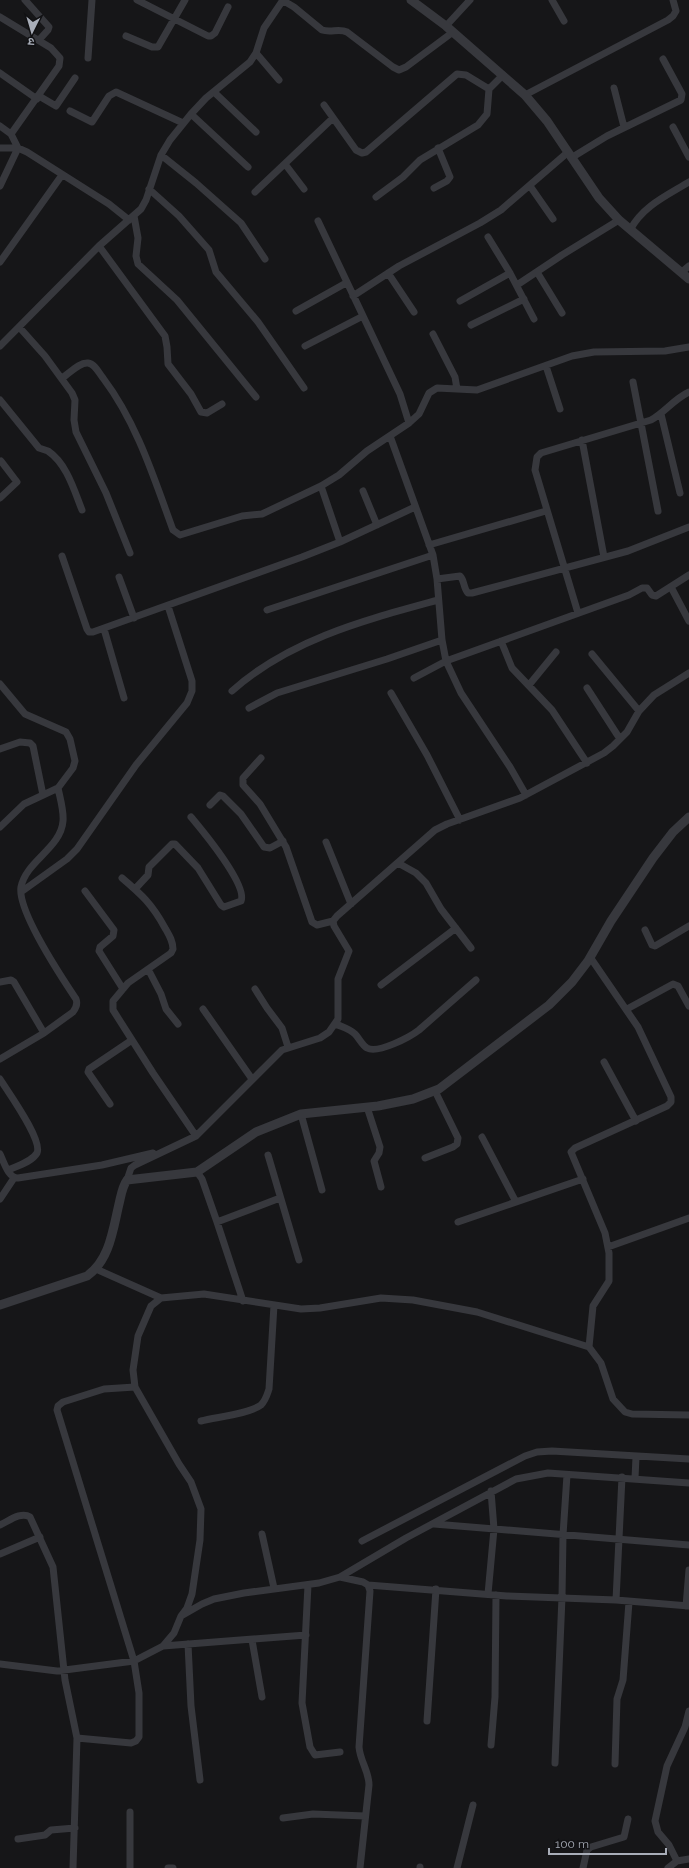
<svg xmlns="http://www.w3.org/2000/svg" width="689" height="1868" font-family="Raleway,'Noto Sans Devanagari',sans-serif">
  <rect width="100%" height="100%" fill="#161618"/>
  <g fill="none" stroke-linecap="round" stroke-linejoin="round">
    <path stroke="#37383d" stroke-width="7" d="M25 0 49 27 48 30 39 40
      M137 0 208 36H211L215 33 228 7
      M282 0 294 7 322 30C331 33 339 28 347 32L393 67 399 70 406 67 453 32
      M552 0 564 21
      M0 17 51 48 60 58 59 66 11 134
      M446 26 470 0
      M126 36 152 47H158L185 0
      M256 53 279 80
      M88 58 92 0
      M0 73 37 99
      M614 88 624 127
      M214 92 256 132
      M525 95 668 20 673 16 676 11 673 0
      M39 96 56 106 75 78
      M324 105 356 150 362 153 366 152 457 74 466 75 489 89
      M70 111 92 122 109 96 116 92 183 123
      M191 114 248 167
      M0 126 11 134 18 148 0 186
      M673 127 689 157
      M0 148H18L27 152 109 204 129 220
      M161 155 196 183 241 223 265 259
      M571 158 607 136 681 100 682 94 663 59
      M285 164 304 189
      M530 186 553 219
      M434 188 447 181 450 177 438 148
      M149 189 179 216 209 250 216 272 258 322 304 388
      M255 192 333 118
      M376 197 403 177 420 160 478 125 487 114 489 89 503 75
      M134 216 138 238 136 256 138 264 177 300 256 397
      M318 221 400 394 409 423
      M630 230C643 206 666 196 689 182
      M488 237 510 273 534 319
      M99 246 165 336 167 347 168 364 191 394 201 412 207 413 222 404
      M0 262 62 175
      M537 272 562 313
      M682 272 689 266
      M388 273 414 312
      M517 285 562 255 619 220
      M353 296 399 266 480 223 501 210 567 153
      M460 301 510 273
      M296 311 346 283
      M471 325 524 299
      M20 328 45 356 72 393 75 400 74 420 76 432 106 493 130 553
      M433 334 455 377 457 389
      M0 346 99 246 141 209 146 200 161 155 170 140 191 114 206 98 250 62 256 53 264 28 283 0
      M305 346 363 316
      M546 366 560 409
      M62 378C69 374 79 362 88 363 95 364 99 373 103 378 137 423 154 478 173 530L180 535 242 516 262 514 321 486 339 475 367 451 409 423 419 414 429 393 437 388 477 390 572 356 594 352 665 351 689 347
      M633 382 658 511
      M0 400 39 448C42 449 45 450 48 451 67 464 74 490 82 510
      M661 414 680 493
      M390 436 433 555 437 579 442 640 446 661 461 693 510 767 526 795
      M582 440 604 557
      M321 486 340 542
      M363 491 377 525
      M0 498 17 482 1 461
      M429 545 546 511
      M62 556 87 629 89 632H93L302 557 340 542 415 507
      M119 577 134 618
      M437 579 460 576C465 581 463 588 468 593H472L628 551 689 527
      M671 587 689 621
      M267 610 433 555
      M578 613 535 470 537 457 541 453 651 420C665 412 674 399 689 392
      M104 629 124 698
      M501 641 512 668 552 710 587 763
      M592 654 639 711
      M414 678 446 661 629 595 642 588H647L652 595 656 596 689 575
      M0 684 25 714 66 732 70 739 75 761 73 768 58 788 24 804 0 827
      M529 685 556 652
      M587 688 620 739
      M232 691C290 639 365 620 438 600
      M391 693 427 755 460 820
      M249 708 277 693 387 659 442 640
      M0 749 20 742 30 743 33 746 43 795
      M261 758 243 778V785L260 804 286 847 312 922 317 925 333 921
      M210 805 220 795 223 796 241 814 264 847 270 848 283 841
      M326 842 351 904
      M398 863 416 873 426 883 441 909 471 948
      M122 878C142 895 152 904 165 928 169 935 173 941 173 949L171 953 128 983 113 1001V1010L153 1073 196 1136
      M135 889 148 875 149 867 172 844H175L198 868 221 905 224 907 241 901C248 885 201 829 191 817
      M85 891 114 930 113 936 100 947 99 951 123 989
      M21 892 67 859 77 849 136 765 187 703 192 691V681L168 606
      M645 930 652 945 655 946 689 926
      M148 969 161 994 166 1009 178 1024
      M0 982 11 980 14 982 44 1033
      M381 985 456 928
      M255 989 267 1008 282 1028 288 1047
      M203 1009 252 1079
      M627 1009 673 984 678 986 689 1006
      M336 1024C342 1027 350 1029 355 1034 359 1038 362 1045 367 1048 378 1054 410 1037 419 1030L476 980
      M0 1059 44 1033 73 1012C76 1008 78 1004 76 999 62 978 17 911 21 887 26 861 61 848 63 821 64 811 60 798 58 788
      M604 1062 636 1121
      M0 1079C8 1092 43 1140 37 1153 32 1162 17 1166 8 1170
      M110 1104 88 1072 89 1069 132 1040
      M367 1107 380 1147 379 1153 374 1161 381 1187
      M301 1114 322 1190
      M482 1137 516 1202
      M0 1154C4 1162 8 1178 18 1178L102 1165 153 1153
      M268 1155 299 1260
      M425 1158 453 1147 457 1144 458 1138 435 1091
      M197 1172 202 1179 217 1222 243 1301
      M127 1180 131 1168 135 1165 196 1136 282 1050 320 1038 329 1032 338 1019V979L349 951 334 926 333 921 337 916 435 830 447 824 520 798 604 753 613 746 627 732 639 711 654 695 689 673
      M0 1199 14 1178
      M217 1222 280 1198
      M458 1222 583 1179
      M608 1247 689 1218
      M96 1269 161 1298
      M589 1347 593 1306 609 1281V1253L605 1233 571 1152 575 1148 667 1106 671 1102V1097L638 1027 590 957
      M201 1421C216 1417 249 1414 261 1405 266 1400 267 1395 269 1389L274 1305
      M635 1478 636 1457
      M434 1524 689 1545
      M0 1525C9 1521 21 1511 30 1517L53 1567 65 1680 77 1738 73 1868
      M262 1534 274 1588
      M362 1541 525 1456 537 1452 552 1451 689 1459
      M0 1554 40 1537
      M340 1577 363 1582 368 1585 507 1596 616 1600 689 1606
      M308 1585 302 1703 310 1747 315 1755 340 1752
      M488 1594 494 1529 491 1491
      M616 1600 622 1477
      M686 1606 689 1570
      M181 1616 187 1608 192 1594 200 1540 201 1509 191 1482 179 1464 135 1387 133 1370 138 1336 151 1306 161 1298 204 1294 301 1309 320 1308 381 1298 413 1300 477 1312 589 1347 601 1363 613 1399 625 1412 632 1414 689 1415
      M252 1640 262 1697
      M188 1644 191 1706 200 1780
      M163 1646 306 1635
      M0 1664 57 1671 134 1661 163 1646 174 1633 181 1616 202 1604 214 1599 244 1593 319 1583 340 1577 406 1538 516 1479 548 1473 689 1483
      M427 1721 436 1589
      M77 1738 131 1743 136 1741 139 1737V1693L134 1661 57 1410 58 1406 63 1402 104 1389 135 1387
      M491 1745 495 1697 496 1595
      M555 1763 562 1597 563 1535 567 1475
      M615 1764 617 1699 623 1680 629 1602
      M130 1812V1868
      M283 1818 313 1814 365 1816
      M18 1839 45 1835 51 1830 75 1828
      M677 1861 669 1845 658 1832 655 1821 667 1766 685 1727 689 1711
      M168 1868H173
      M360 1868 369 1785C369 1771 360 1761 359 1747L370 1591 368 1585
      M420 1868V1867
      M457 1868 473 1805
      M583 1868 587 1850 591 1847 624 1837 628 1819
      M668 1868 677 1861 689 1859"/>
    <path stroke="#37383d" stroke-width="9" d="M411 0 446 26 525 95 547 121 599 198 619 220 689 279
      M0 1305 87 1276C110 1260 113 1229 119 1204 121 1196 122 1187 127 1180L197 1172 256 1132 301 1114 378 1106 413 1099 439 1089 549 1005 572 982 588 961 611 921 653 858 673 832 689 817"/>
  </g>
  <g transform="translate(32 32) rotate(185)" stroke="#111113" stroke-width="3" paint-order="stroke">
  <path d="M0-3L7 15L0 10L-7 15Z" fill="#a8adb8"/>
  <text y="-6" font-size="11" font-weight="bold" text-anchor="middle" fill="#a8adb8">उ</text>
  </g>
  <path d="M549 1848v6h117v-6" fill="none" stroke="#a8adb8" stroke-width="2"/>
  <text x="555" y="1848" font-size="12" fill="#a8adb8" stroke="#111113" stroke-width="3" paint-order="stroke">100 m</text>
</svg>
